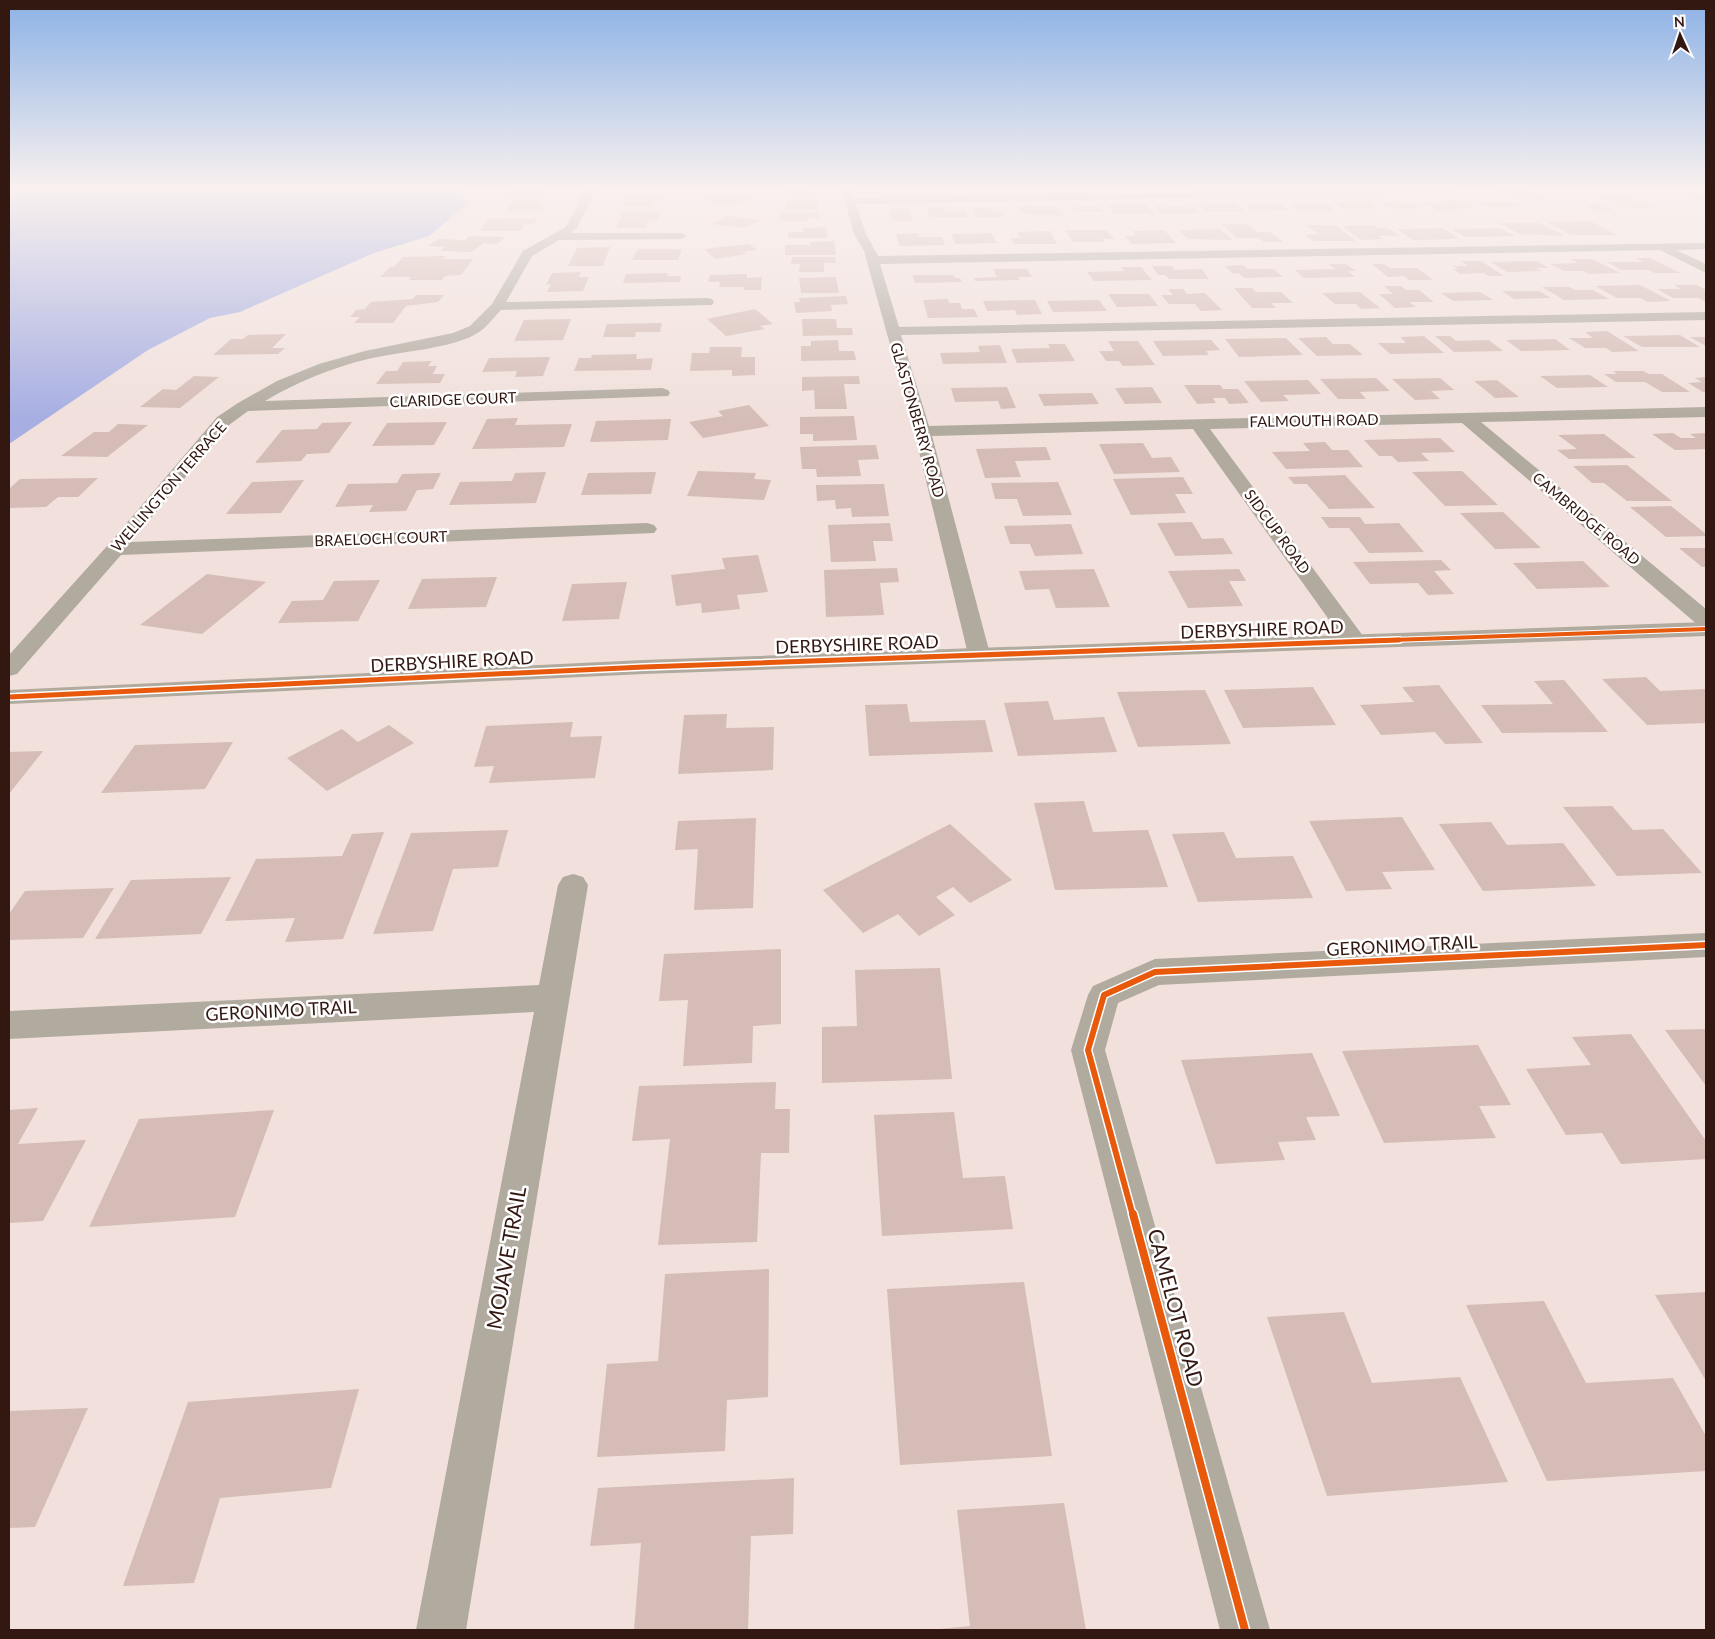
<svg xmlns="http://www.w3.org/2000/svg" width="1715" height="1639" font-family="Lato,sans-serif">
  <rect width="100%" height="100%" fill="#f1e0dc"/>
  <path fill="#a6aee2" d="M9 190H460L469 203 429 236 374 253 240 312 210 318 148 350 9 444Z"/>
  <path fill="#d5bcb6" d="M511 190H544L539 197H505Z
    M787 190H813L814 197 796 198V195H787Z
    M1498 190H1530L1544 199 1520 198 1512 193H1502Z
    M745 192 752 198 745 199 749 202 716 205 705 196Z
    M1688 192H1706V202H1700L1689 197H1699Z
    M666 195 665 199H656L653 206H623L627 196Z
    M1597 195H1623L1653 208 1622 207Z
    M540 200 537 205H545L542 211 506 212 513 201Z
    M785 200H817L818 210 785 211Z
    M1441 200H1458L1474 208 1455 209 1459 211 1441 212 1425 203H1445Z
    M1376 201 1412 203 1421 209H1388Z
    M1334 202H1367L1378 209H1344Z
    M1479 202H1513L1522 206 1487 207Z
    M1235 203 1246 212H1207L1198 204Z
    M1243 203H1280L1290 210 1252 211Z
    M1289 203 1328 205 1335 211H1299Z
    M1107 205H1146L1154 214H1115Z
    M1153 205 1194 207 1201 213 1162 214Z
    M1585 205H1603L1614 210 1595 211Z
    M1017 206H1056L1063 215H1033L1031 213H1021Z
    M1099 206 1104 212H1075L1071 207Z
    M927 208H945L946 211H965L968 217H930Z
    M972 208H990L992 211H1000L1004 217H977Z
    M889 209H909L913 221H892Z
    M623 212H661L658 220 648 221 645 228H616Z
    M819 212V218H807V221H780V213Z
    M726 216 760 220 746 228 711 224Z
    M538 218 534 224H525L521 231H479L488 219Z
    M1590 221 1617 235H1571L1546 222Z
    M1499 223H1540L1565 236 1519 234Z
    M1221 224H1247L1257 232H1270L1283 242H1264L1259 238H1237Z
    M1306 225H1335L1356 241H1313L1305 235 1318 234Z
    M1374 225 1378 228H1388L1400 236H1379L1383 239 1361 240 1342 226Z
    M827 227V238H788V232H803V228Z
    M1443 228 1460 239 1413 240 1397 229Z
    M1500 228 1515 236 1465 237 1451 229Z
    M1220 229 1233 240 1188 239 1179 230Z
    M1065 230H1106L1114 239H1102L1104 242H1073Z
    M1164 230 1176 243 1132 244 1125 236 1136 235 1132 231Z
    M1050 231 1057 244H1014L1010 238H1020L1017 232Z
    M918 233 919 237H942L945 245 899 246 896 234Z
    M991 233 997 243 955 244 951 234Z
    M469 236 505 237 497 244 483 243 472 252 440 251 445 247 427 246 439 239 465 240Z
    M834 241 836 255H785V245H811L810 242Z
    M749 244 757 250 743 252 747 254 715 259 704 249Z
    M610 247 603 266H568L577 248Z
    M638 249H682L678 260H632Z
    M446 256 443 259H473L461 275 445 276 442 280H409L411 277H380L390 267H394L403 257Z
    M792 257H835L836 263H824V272H799L800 264H791Z
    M1636 258H1650L1680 273H1655L1648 270H1621L1607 262H1643Z
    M1570 259H1592L1620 273 1589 274 1583 271H1564L1550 264 1578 263Z
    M1461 261H1481L1504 276H1488L1484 273 1460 274 1453 269H1458L1453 266H1468Z
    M1537 261 1549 268H1536L1541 271 1507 272 1491 262Z
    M1329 264H1346L1356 271H1348L1355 277 1304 278 1295 270 1335 269Z
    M1372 264H1384L1390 268H1417L1433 280H1409L1404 276 1388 277Z
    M1243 265 1248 269H1274L1283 277 1244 278 1239 273 1233 274 1225 266Z
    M1152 266H1172L1175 270 1202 269 1209 279H1169L1165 275H1158Z
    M1121 267H1141L1152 280 1094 281 1087 272 1124 271Z
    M993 269H1027L1032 277H1018L1020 280 975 281 974 278 997 277Z
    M581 272 579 277H589L583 291 547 292 551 284 546 285 552 273Z
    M668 273 667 276H681L680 282 623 283 626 274Z
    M747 274V278L762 277 761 290H744V287H719L720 282H708L710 275Z
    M912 275H954L955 278H960L962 282 915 283Z
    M836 277 839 293H801L799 278Z
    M1640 285 1671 301 1648 302 1641 298H1617L1595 286Z
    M1674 285H1697L1706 290V302L1698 298H1673L1657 289H1681Z
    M1384 286H1401L1406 290H1419L1434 302H1409L1416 307 1395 308 1379 294H1393Z
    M1542 287H1569L1575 290H1593L1609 299 1564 300Z
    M1234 288H1252L1256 292H1281L1293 303H1271L1276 308H1252Z
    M1168 289H1183L1187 294 1205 293 1222 310 1201 311 1195 304H1169L1161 295H1173Z
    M1502 291H1539L1551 298 1514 299Z
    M1360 292 1380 308 1361 309 1356 304H1335L1322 293Z
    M1480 292 1493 300 1453 301 1441 293Z
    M1108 294H1149L1158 306 1117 307Z
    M416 295H444L438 302 406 306 393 323H354L360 317H350L356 310 365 309 371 302 413 299Z
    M846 296 848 304 831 305 832 311 796 313 794 302H800L799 298Z
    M948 299 949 303H960L962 309H974L978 317 928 318 923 300Z
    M1035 300 1042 314 1017 315 1015 310 987 311 983 301Z
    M1099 300 1107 311 1053 312 1047 301Z
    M755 309 773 324 760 326 765 329 726 336 707 319Z
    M571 319 563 340 514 341 524 320Z
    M802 319H836L837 328H852L853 335 803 336Z
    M662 323 660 332H636L635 337H603L607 324Z
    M1607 331 1639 351 1612 352 1606 348H1585L1569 338H1593L1585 332Z
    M286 334 272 348H285L278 354 213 355 231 339H243L248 335Z
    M1680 335 1700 347H1642L1623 336Z
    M1424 336 1444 353 1390 354 1378 343H1406L1400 337Z
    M1435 336H1450L1456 341 1489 340 1503 351 1454 352Z
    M1326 337 1333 344H1350L1363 355 1317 356 1298 338Z
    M1690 337H1706V346Z
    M1286 338 1303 355 1239 357 1225 339Z
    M1555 339 1570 350 1521 351 1506 340Z
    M838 340 839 351H854L856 360 801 361V346H811V341Z
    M1211 340 1220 350 1206 351 1209 355 1163 356 1153 341Z
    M1108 341H1138L1155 365 1123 366 1119 361H1106L1099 351H1114Z
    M1048 344H1065L1075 361 1017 363 1011 349 1050 348Z
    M1000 345 1007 363 943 364 940 353 980 352 978 346Z
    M710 347H742L741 357H755V375L732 376V370L690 371 692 353H709Z
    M637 354 636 359 653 358 651 370 574 371 579 358H591L592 355Z
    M550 357 543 376 515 377 517 371 482 372 489 358Z
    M432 361 428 366H437L433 374H445L440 383 376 384 386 371H397L403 362Z
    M1613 371H1643L1649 374H1662L1690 392H1662L1645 382H1616L1604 374H1617Z
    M1590 375 1608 387 1557 388 1540 376Z
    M194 376 219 377 180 408 140 407 163 389 176 390Z
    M859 376 860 384H844L847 409H815L814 390 802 391V377Z
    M1706 377V392H1703L1688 383 1702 382 1695 378Z
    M1376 378 1390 391 1360 392 1366 399H1338L1320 379Z
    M1440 378 1454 390 1431 391 1440 399 1415 400 1392 379Z
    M1308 380 1321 394 1283 395 1289 401 1261 402 1244 381Z
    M1497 380 1519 397 1495 398 1474 381Z
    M1184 385H1220L1223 389H1238L1249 403 1229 404 1225 398H1213L1216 403 1197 404Z
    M1007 387 1016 408 1001 409 998 401 955 402 951 388Z
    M1152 387 1162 403 1125 404 1115 388Z
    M1092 393 1099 404 1044 406 1038 394Z
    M749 405 769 426 703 438 689 422 723 416 718 411Z
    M854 416 857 440 813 441V434H800V417Z
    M518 418 515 425 572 424 564 447 472 449 487 419Z
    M671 419 668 440 590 442 596 421Z
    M352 422 329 453 307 454 301 461 255 463 282 430 317 429 322 423Z
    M447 422 434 445 372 446 387 423Z
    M118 424 148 425 107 457 61 456 94 432H109Z
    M1673 433 1681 438H1696L1690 434 1706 433V449L1675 450 1652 434Z
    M1604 434 1636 458 1569 459 1557 450 1577 449 1558 435Z
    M1440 438 1455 452 1421 453 1429 461 1398 462 1392 456H1379L1364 440Z
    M1325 442 1332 450H1348L1363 467 1286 469 1272 452 1310 451 1303 443Z
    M1143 443 1152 458 1171 457 1180 472 1114 474 1099 444Z
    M876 445 879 459 858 460 861 476 817 477 816 469H802L800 447Z
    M1046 447 1051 460 1015 461 1021 477 985 478 976 449Z
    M1627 465 1672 501H1627L1604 483H1592L1573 466Z
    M698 471 756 473 754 479 771 480 764 500 687 496Z
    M1462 471 1498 505 1445 506 1412 472Z
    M546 472 536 503 449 505 460 482 512 481 515 473Z
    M656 472 651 494 581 495 588 473Z
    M441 473 433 489 417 490 406 511 369 512 373 505 335 507 348 484 397 483 402 474Z
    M1345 475 1375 508 1329 509 1307 484H1294L1288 477Z
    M1183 477 1193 494H1175L1186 513 1131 515 1113 479Z
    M98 478 78 497H58L46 507 9 508V489L20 479Z
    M304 480 281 513 226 514 252 482Z
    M1058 482 1072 515 1023 516 1017 499H995L991 483Z
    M884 484 889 516 852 517 851 508 836 509 835 500 817 501 816 485Z
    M1671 506 1706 534V536L1666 537 1630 507Z
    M1503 512 1541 548 1495 549 1460 513Z
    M1321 517H1360L1365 524 1399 523 1424 552 1369 553 1349 528H1329Z
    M1192 522 1202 539 1223 538 1233 554 1175 556 1157 523Z
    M890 523 893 541H873L876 561 831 562 828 525Z
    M1071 524 1083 554 1035 556 1030 544H1010L1004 526Z
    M1679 548H1706V567H1702Z
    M758 555 768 592 737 595 740 609 702 613 701 603 676 606 671 575 725 569 722 558Z
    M1441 560 1451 570 1434 571 1454 594 1428 595 1418 583 1370 584 1353 562Z
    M1583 561 1610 587 1537 589 1513 563Z
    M897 568 899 582 880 583 884 615 826 617 824 570Z
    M1094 569 1110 607 1056 608 1049 589 1025 590 1019 571Z
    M1239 569 1246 581H1229L1243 606 1188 608 1168 571Z
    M207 574 266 582 202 634 140 625Z
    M497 577 486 607 408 609 422 579Z
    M380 580 358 621 278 623 292 601 323 600 334 581Z
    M627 582 619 619 562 621 572 584Z
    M1646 677 1660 691 1706 689V723L1647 725 1602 679Z
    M1564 680 1608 732 1502 733 1481 705 1553 704 1534 681Z
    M1439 685 1483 743 1445 744 1435 732 1381 735 1360 705 1414 702 1402 687Z
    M1313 687 1336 725 1243 728 1224 690Z
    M1205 690 1231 744 1138 747 1117 692Z
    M1048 701 1054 720 1104 717 1117 752 1018 756 1004 703Z
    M907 704 910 722 985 720 993 752 869 756 865 705Z
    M727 714 726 728 774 727 773 770 678 774 684 715Z
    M573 722 570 737 602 736 595 778 489 783 494 766 474 767 486 726Z
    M389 725 414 743 327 791 287 758 342 729 358 742Z
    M233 742 205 789 101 793 135 745Z
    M43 751 9 794V752Z
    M1084 801 1093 832 1148 830 1168 887 1055 890 1034 803Z
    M1612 806 1633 830 1663 829 1702 873 1617 876 1563 807Z
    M1402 817 1435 870 1382 872 1392 889 1346 891 1309 821Z
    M756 818 753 908 694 910 698 849 675 850 678 821Z
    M1491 822 1507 845 1563 843 1596 886 1483 891 1439 824Z
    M950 824 1012 880 970 903 953 887 936 897 955 915 919 936 898 914 863 933 823 890Z
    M508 830 498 867 453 869 433 931 373 934 411 833Z
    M384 832 343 939 285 942 295 918 225 921 256 859 342 856 352 834Z
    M1224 832 1236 858 1293 856 1313 898 1198 902 1172 834Z
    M231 877 201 934 95 939 131 880Z
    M114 888 83 938 9 940V914L25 891Z
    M781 949V1024L753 1026 752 1063 683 1066 688 1000 659 1001 664 954Z
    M940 968 952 1079 822 1083V1027L857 1026 855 970Z
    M1706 1029V1086L1665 1030Z
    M1631 1034 1706 1141V1159L1621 1164 1602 1133 1566 1135 1526 1069 1591 1065 1572 1037Z
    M1478 1045 1511 1105 1479 1106 1496 1138 1384 1143 1342 1051Z
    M1312 1053 1340 1116 1306 1117 1316 1140 1278 1142 1285 1160 1216 1164 1181 1060Z
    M776 1082 775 1109H790L789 1153H761L757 1242 658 1245 670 1139 632 1141 639 1086Z
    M38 1108 18 1144 86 1140 43 1221 9 1223V1110Z
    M274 1110 235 1217 89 1227 139 1119Z
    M954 1112 963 1178 1005 1176 1013 1229 882 1236 874 1115Z
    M769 1269 768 1397 727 1400 725 1451 597 1457 607 1364 658 1361 665 1274Z
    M1024 1282 1052 1456 900 1465 887 1289Z
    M1706 1292V1381L1655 1295Z
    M1544 1301 1586 1383 1673 1378 1706 1436V1471L1547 1481 1466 1305Z
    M1344 1312 1372 1383 1460 1377 1508 1482 1327 1496 1267 1317Z
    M359 1389 331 1488 220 1498 194 1583 123 1586 188 1402Z
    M88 1408 35 1527 9 1528V1411Z
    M794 1478 793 1534 751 1536 748 1630H634L641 1543 590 1546 598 1488Z
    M1064 1503 1086 1630H930L970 1626 957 1510Z"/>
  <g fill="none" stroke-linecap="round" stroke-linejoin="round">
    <path fill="#b0aa9f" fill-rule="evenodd" d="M586 190H596L576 229 570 233H681L687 236 681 239 559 240 532 256 506 302 707 298 712 299 714 302 712 305 501 310C494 317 487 327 479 332 457 348 397 352 368 359 331 368 297 382 265 401L662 388 668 390 670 393 668 396 248 411 229 425 131 542 647 523 654 525 657 529 654 533 121 555 17 674 9 676V655L108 545 217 417 238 403 277 381 319 364 365 351 453 333 470 326 492 304 523 251 566 227Z
      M842 190H852L854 198 1278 190H1459L1454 193 856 204 866 234 878 256 1706 243V249L1676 250 1706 264V273L1660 250 880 264 899 327 1706 312V320L901 335 929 426 1706 407V417L1481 422 1706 609V627L1698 625 1462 423 1210 429 1366 640 1363 645 1355 647 1347 645 1193 429 932 436 990 654 987 659 979 661 971 659 968 654 914 431 864 251 854 234Z
      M573 874 583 877 588 885 466 1630H416L534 1012 9 1039V1011L539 985 558 885 563 877Z
      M1706 933V957L1159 985 1118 1003 1105 1050 1270 1630H1220L1071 1050 1088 995 1093 986 1155 959Z"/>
    <path fill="#b0aa9f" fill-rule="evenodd" d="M1706 622V636L644 674 9 704V690L644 660Z"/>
    <g stroke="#fff" stroke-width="6">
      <path id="cycleway-far3" d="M1364 641 1706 629"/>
    </g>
    <g stroke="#fff" stroke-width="8">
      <path id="cycleway-far2" d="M9 697 644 667 1399 640"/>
    </g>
    <g stroke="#fff" stroke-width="9">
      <path id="cycleway-far1" d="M1133 1216 1088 1050 1104 995 1155 972 1706 945"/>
    </g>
    <g stroke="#fff" stroke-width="11">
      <path id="cycleway" d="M1133 1214 1245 1630"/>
    </g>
    <use href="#cycleway-far3" stroke="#e8590c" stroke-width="4"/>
    <use href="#cycleway-far2" stroke="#e8590c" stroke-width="5"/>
    <use href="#cycleway-far1" stroke="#e8590c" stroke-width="6"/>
    <use href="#cycleway" stroke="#e8590c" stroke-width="8"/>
  </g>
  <linearGradient id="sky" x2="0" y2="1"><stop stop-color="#8db2e6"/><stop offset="0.45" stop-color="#f9f1ef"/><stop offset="1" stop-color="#f9f1ef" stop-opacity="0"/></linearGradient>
  <rect width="1715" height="420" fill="url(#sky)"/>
  <g text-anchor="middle" stroke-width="5" stroke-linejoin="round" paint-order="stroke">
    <g font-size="15" fill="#331812" stroke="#fff">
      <text transform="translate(453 400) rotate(-2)" y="5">CLARIDGE COURT</text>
      <text transform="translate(917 420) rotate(74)" y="5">GLASTONBERRY ROAD</text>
      <text transform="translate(1314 421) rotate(-1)" y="5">FALMOUTH ROAD</text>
      <text transform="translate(169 487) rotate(-49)" y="5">WELLINGTON TERRACE</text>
      <text transform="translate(1586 519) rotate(40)" y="5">CAMBRIDGE ROAD</text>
      <text transform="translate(1277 532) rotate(54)" y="5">SIDCUP ROAD</text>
      <text transform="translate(381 539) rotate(-2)" y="5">BRAELOCH COURT</text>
    </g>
    <g font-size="18" fill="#331812" stroke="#fff">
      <text transform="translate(1262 630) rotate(-2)" y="6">DERBYSHIRE ROAD</text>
      <text transform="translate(857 645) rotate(-2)" y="6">DERBYSHIRE ROAD</text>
      <text transform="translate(452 662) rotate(-3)" y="6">DERBYSHIRE ROAD</text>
      <text transform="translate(1402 946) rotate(-3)" y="6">GERONIMO TRAIL</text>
      <text transform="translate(281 1011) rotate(-3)" y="6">GERONIMO TRAIL</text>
    </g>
    <g font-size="21" fill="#331812" stroke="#fff">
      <text transform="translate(507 1258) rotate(-80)" y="7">MOJAVE TRAIL</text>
      <text transform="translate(1175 1308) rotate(75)" y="7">CAMELOT ROAD</text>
    </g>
  </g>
  <rect width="1715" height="1639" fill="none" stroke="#331812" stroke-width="20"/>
  <g transform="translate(1680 35) rotate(357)" stroke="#ffffff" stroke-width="4" paint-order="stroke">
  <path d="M0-4L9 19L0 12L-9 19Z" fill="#331812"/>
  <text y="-8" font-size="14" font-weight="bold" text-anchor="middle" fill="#331812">N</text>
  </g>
</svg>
